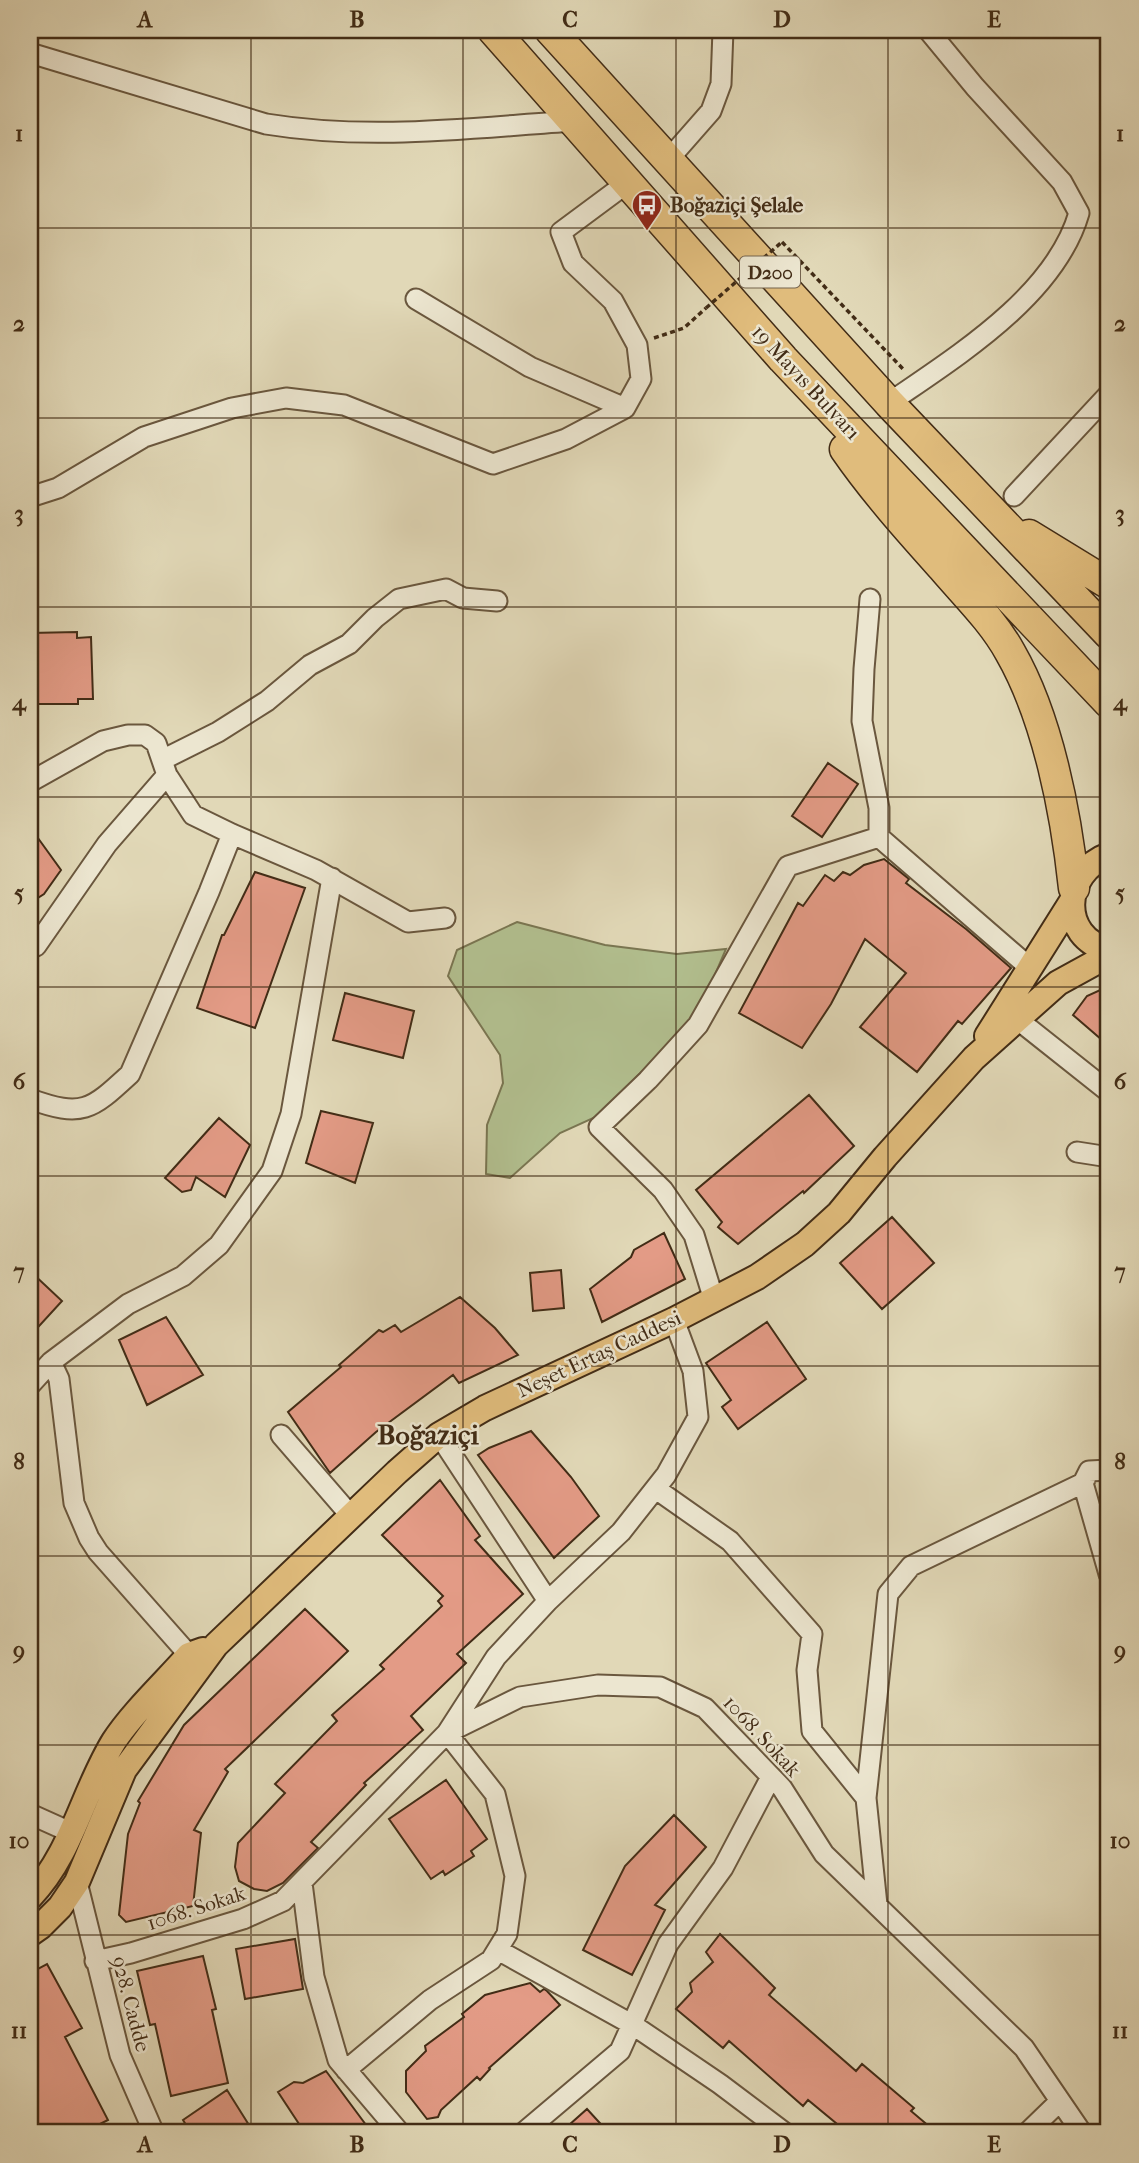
<svg xmlns="http://www.w3.org/2000/svg" width="1139" height="2163" font-family="'IM FELL French Canon',serif">
  <rect width="100%" height="100%" fill="#e1d8b7"/>
  <filter id="stains"><feTurbulence type="fractalNoise" baseFrequency=".00286" numOctaves="4"/><feColorMatrix values="0 0 0 0 .2 0 0 0 0 .09 0 0 0 0 .02 0 0 0 .5 -.17"/></filter>
  <radialGradient id="worn" r=".72"><stop offset=".6" stop-color="#630" stop-opacity="0"/><stop offset="1" stop-color="#630" stop-opacity=".3"/></radialGradient>
  <path fill="#b2bf8f" stroke="#7a7652" stroke-width="2" d="M517 922 605 945 677 954 726 949 699 1012 600 1115 560 1133 510 1178 486 1174 487 1125 503 1083 500 1055 448 976 457 950Z"/>
  <path fill="#e39b86" stroke="#422c16" stroke-width="2" d="M77 632V638L91 637 93 699H78V704H30V633Z
    M828 763 858 784 822 837 792 816Z
    M30 827 61 870 44 894 30 903Z
    M884 859 909 879 906 883 966 929 1011 968 962 1024 958 1021 917 1072 860 1027 906 973 865 939 831 1004 802 1048 739 1013 798 903 803 906 825 875 834 881 843 872 850 875 864 865Z
    M255 872 305 888 255 1028 197 1008 222 935H224Z
    M1109 986V1046L1073 1015 1087 996Z
    M345 993 414 1011 403 1058 333 1040Z
    M809 1095 854 1146 804 1193 803 1191 738 1244 718 1227 722 1222 696 1190Z
    M321 1111 373 1123 355 1183 306 1163Z
    M219 1118 250 1145 225 1197 196 1177 191 1190 182 1192 165 1178Z
    M892 1217 934 1263 882 1309 840 1263Z
    M664 1233 685 1279 602 1322 590 1289 631 1257 634 1250Z
    M561 1270 564 1308 533 1311 530 1273Z
    M30 1271 62 1301 30 1336Z
    M460 1297 495 1328 518 1355 459 1383 453 1375 376 1432 330 1473 288 1412 341 1367 339 1365 379 1330 383 1332 395 1325 401 1332Z
    M166 1317 203 1375 147 1405 119 1340Z
    M767 1322 806 1379 738 1429 722 1407 731 1400 706 1363Z
    M531 1431 571 1477 599 1516 554 1558 478 1455 489 1448Z
    M440 1480 480 1536 475 1540 523 1594 457 1654 466 1663 411 1716 423 1730 364 1783 366 1785 311 1842 318 1848 283 1883 267 1891 254 1889 239 1881 235 1867 238 1843 285 1793 275 1784 337 1721 332 1715 384 1669 380 1665 442 1606 438 1601 443 1596 382 1535Z
    M305 1609 348 1651 225 1769 228 1772 194 1830 201 1833 193 1906 126 1922 119 1915 128 1834 140 1803 138 1801 184 1725Z
    M446 1780 487 1839 471 1851 474 1856 445 1875 443 1871 431 1879 389 1819Z
    M674 1815 706 1847 655 1905 665 1910 632 1975 583 1950 625 1866Z
    M720 1934 775 1988 769 1995 856 2071 862 2064 914 2108 911 2111 937 2133H848L808 2100 803 2106 729 2041 723 2048 676 2009 692 1992 690 1983 713 1962 706 1952Z
    M295 1939 303 1989 245 1999 236 1949Z
    M203 1956 216 2009 212 2010 228 2083 171 2096 155 2024 150 2025 137 1971Z
    M47 1964 82 2028 65 2037 108 2120 82 2133H30V1973Z
    M530 1983 540 1992 544 1989 547 1991 560 2005 489 2068 490 2069 480 2080 477 2077 441 2110 438 2117 427 2119 406 2092V2071L426 2051 425 2046 464 2017 462 2014 485 1995Z
    M326 2071 372 2133H305L278 2092 294 2082 303 2083Z
    M227 2090 254 2133H191L183 2120Z
    M587 2109 609 2133H560Z"/>
  <g fill="none" stroke-linecap="round" stroke-linejoin="round">
    <g stroke="#6a573e" stroke-width="23">
      <path id="minor" d="M30 53 266 124C370 141 469 128 573 121
        M668 160 711 111 721 84 723 30
        M416 299 530 367 625 408
        M889 403C957 356 1055 296 1079 213L1062 182 975 87 928 30
        M1014 496 1109 394
        M30 497 58 488 144 437 232 408 286 398 344 405 493 464 566 439 625 408 641 379 637 345 613 301 573 263 561 232 627 183
        M162 760 218 732 267 701 310 665 349 644 375 618 399 599 446 589 463 598 497 601
        M30 782 103 741 128 735H145L156 743 167 775 193 815 232 834 316 870 408 922 445 918
        M879 837 1029 967
        M30 948 36 946 107 844 167 775
        M1017 1019 1109 1092
        M30 1099C83 1118 91 1110 130 1074L209 892 232 834
        M1077 1152 1109 1157
        M714 1300 694 1235 663 1190 599 1127 648 1080 698 1025 788 866 879 837V808L862 721 864 669 870 599
        M51 1362 59 1379 74 1503 89 1538 98 1552 189 1655
        M30 1385 51 1362 128 1304 183 1276 219 1245 272 1171 291 1114 332 878
        M281 1435 351 1516
        M439 1435 548 1601
        M1083 1483 1109 1574
        M656 1489 730 1541 812 1634 807 1670 812 1731 866 1798 877 1905
        M866 1798 888 1594 911 1566 1083 1483 1089 1471 1109 1470
        M30 1814 70 1832
        M77 1882 120 2055 154 2133
        M302 1883 314 1977 338 2060 400 2133
        M498 1950 633 2025 720 2084 785 2133
        M95 1961 131 1953 243 1919 283 1901 447 1733 520 1697 598 1685 660 1687 705 1708 782 1788 824 1854 1024 2048 1082 2133
        M346 2070 430 2000 491 1960 507 1934 515 1876 495 1794 447 1733 496 1657 548 1601 621 1532 666 1475 698 1417 693 1371 674 1320
        M523 2133 620 2051 668 1944 723 1868 771 1777
        M1027 2133 1060 2101"/>
    </g>
    <g stroke="#422c16" stroke-width="28">
      <path id="major" d="M1109 855C1062 872 1058 937 1109 950
        M987 1036 1072 901
        M30 1897C72 1854 83 1791 114 1741 132 1713 167 1680 189 1655L203 1650
        M30 1934 40 1927 60 1907 77 1882 124 1770 216 1645 397 1472 439 1435 485 1408 674 1320 757 1277 805 1244 839 1213 885 1157 974 1058 1058 983 1109 955"/>
    </g>
    <g stroke="#422c16" stroke-width="33">
      <path id="highway" d="M493 30 783 359 1109 703
        M550 30 889 403 1109 634
        M845 449C874 491 909 530 943 568 966 595 993 621 1010 652 1048 718 1066 813 1074 888
        M1029 535 1109 584"/>
    </g>
    <path stroke="#422c16" stroke-width="3.5" stroke-dasharray="5 3.5" stroke-linecap="butt" d="M782 242 904 370
      M654 338 684 328 706 308"/>
    <use href="#minor" stroke="#ece6d0" stroke-width="19"/>
    <use href="#major" stroke="#e0bc7c" stroke-width="24"/>
    <use href="#highway" stroke="#e0bc7c" stroke-width="30"/>
    <path stroke="#422c16" stroke-width="3.5" stroke-dasharray="5 3.5" stroke-linecap="butt" d="M706 308 782 242"/>
  </g>
  <path fill="none" stroke="#422c16" stroke-width="2" stroke-opacity="0.55" d="M251 30V2133M463 30V2133M676 30V2133M888 30V2133M30 228H1109M30 418H1109M30 607H1109M30 797H1109M30 987H1109M30 1176H1109M30 1366H1109M30 1556H1109M30 1745H1109M30 1935H1109"/>
  <defs>
    <g id="bus-pin" transform="scale(1.575)"><path d="M0 17L-7.5 6A9.5 9.5 0 1 1 7.5 6Z" fill="#8f2418" stroke="#ece6d0"/><path d="M-5-6H5V4H4V6H2V4H-2V6H-4V4H-5ZM-3.5-4V0h7V-4ZM-3.5 1.2v1.5H-2V1.2ZM2 1.2v1.5H3.5V1.2Z" fill="#fff"/></g>
  </defs>
  <g fill-rule="evenodd">
    <use href="#bus-pin" x="647" y="205"/>
  </g>
  <g text-anchor="middle" stroke-width="5" stroke-linejoin="round" paint-order="stroke">
    <rect fill="#ece6d0" stroke="#75644e" stroke-width="2" x="740" y="256.5" width="60" height="31" rx="5"/>
    <g font-size="19" font-weight="bold" fill="#422c16">
      <text x="770" y="279">D200</text>
    </g>
    <g font-size="21" font-weight="bold" fill="#422c16" stroke="#ece6d0" text-anchor="start">
      <text x="670" y="212">Boğaziçi Şelale</text>
    </g>
    <g font-size="21" fill="#422c16" stroke="#ece6d0">
      <text transform="translate(806 382) rotate(47)" y="7">19 Mayıs Bulvarı</text>
      <text transform="translate(599 1354) rotate(-25)" y="7">Neşet Ertaş Caddesi</text>
      <text transform="translate(762 1736) rotate(47)" y="7">1068. Sokak</text>
      <text transform="translate(196 1908) rotate(-18)" y="7">1068. Sokak</text>
      <text transform="translate(131 2004) rotate(75)" y="7">928. Cadde</text>
    </g>
    <g font-size="28" font-weight="bold" fill="#422c16" stroke="#ece6d0">
      <text x="428" y="1444">Boğaziçi</text>
    </g>
  </g>
  <rect width="1139" height="2163" fill="none" stroke="#e1d8b7" stroke-width="77"/>
  <rect x="38" y="38" width="1062" height="2086" fill="none" stroke="#422c16" stroke-width="2.5"/>
  <g font-size="23" text-anchor="middle" font-weight="bold" fill="#422c16">
    <text x="145" y="27">A</text>
    <text x="357" y="27">B</text>
    <text x="570" y="27">C</text>
    <text x="782" y="27">D</text>
    <text x="994" y="27">E</text>
    <text x="19" y="141">1</text>
    <text x="1120" y="141">1</text>
    <text x="19" y="331">2</text>
    <text x="1120" y="331">2</text>
    <text x="19" y="521">3</text>
    <text x="1120" y="521">3</text>
    <text x="19" y="710">4</text>
    <text x="1120" y="710">4</text>
    <text x="19" y="900">5</text>
    <text x="1120" y="900">5</text>
    <text x="19" y="1089">6</text>
    <text x="1120" y="1089">6</text>
    <text x="19" y="1279">7</text>
    <text x="1120" y="1279">7</text>
    <text x="19" y="1469">8</text>
    <text x="1120" y="1469">8</text>
    <text x="19" y="1658">9</text>
    <text x="1120" y="1658">9</text>
    <text x="19" y="1848">10</text>
    <text x="1120" y="1848">10</text>
    <text x="19" y="2038">11</text>
    <text x="1120" y="2038">11</text>
    <text x="145" y="2152">A</text>
    <text x="357" y="2152">B</text>
    <text x="570" y="2152">C</text>
    <text x="782" y="2152">D</text>
    <text x="994" y="2152">E</text>
  </g>
  <rect width="100%" height="100%" filter="url(#stains)"/>
  <rect width="100%" height="100%" fill="url(#worn)"/>
</svg>
